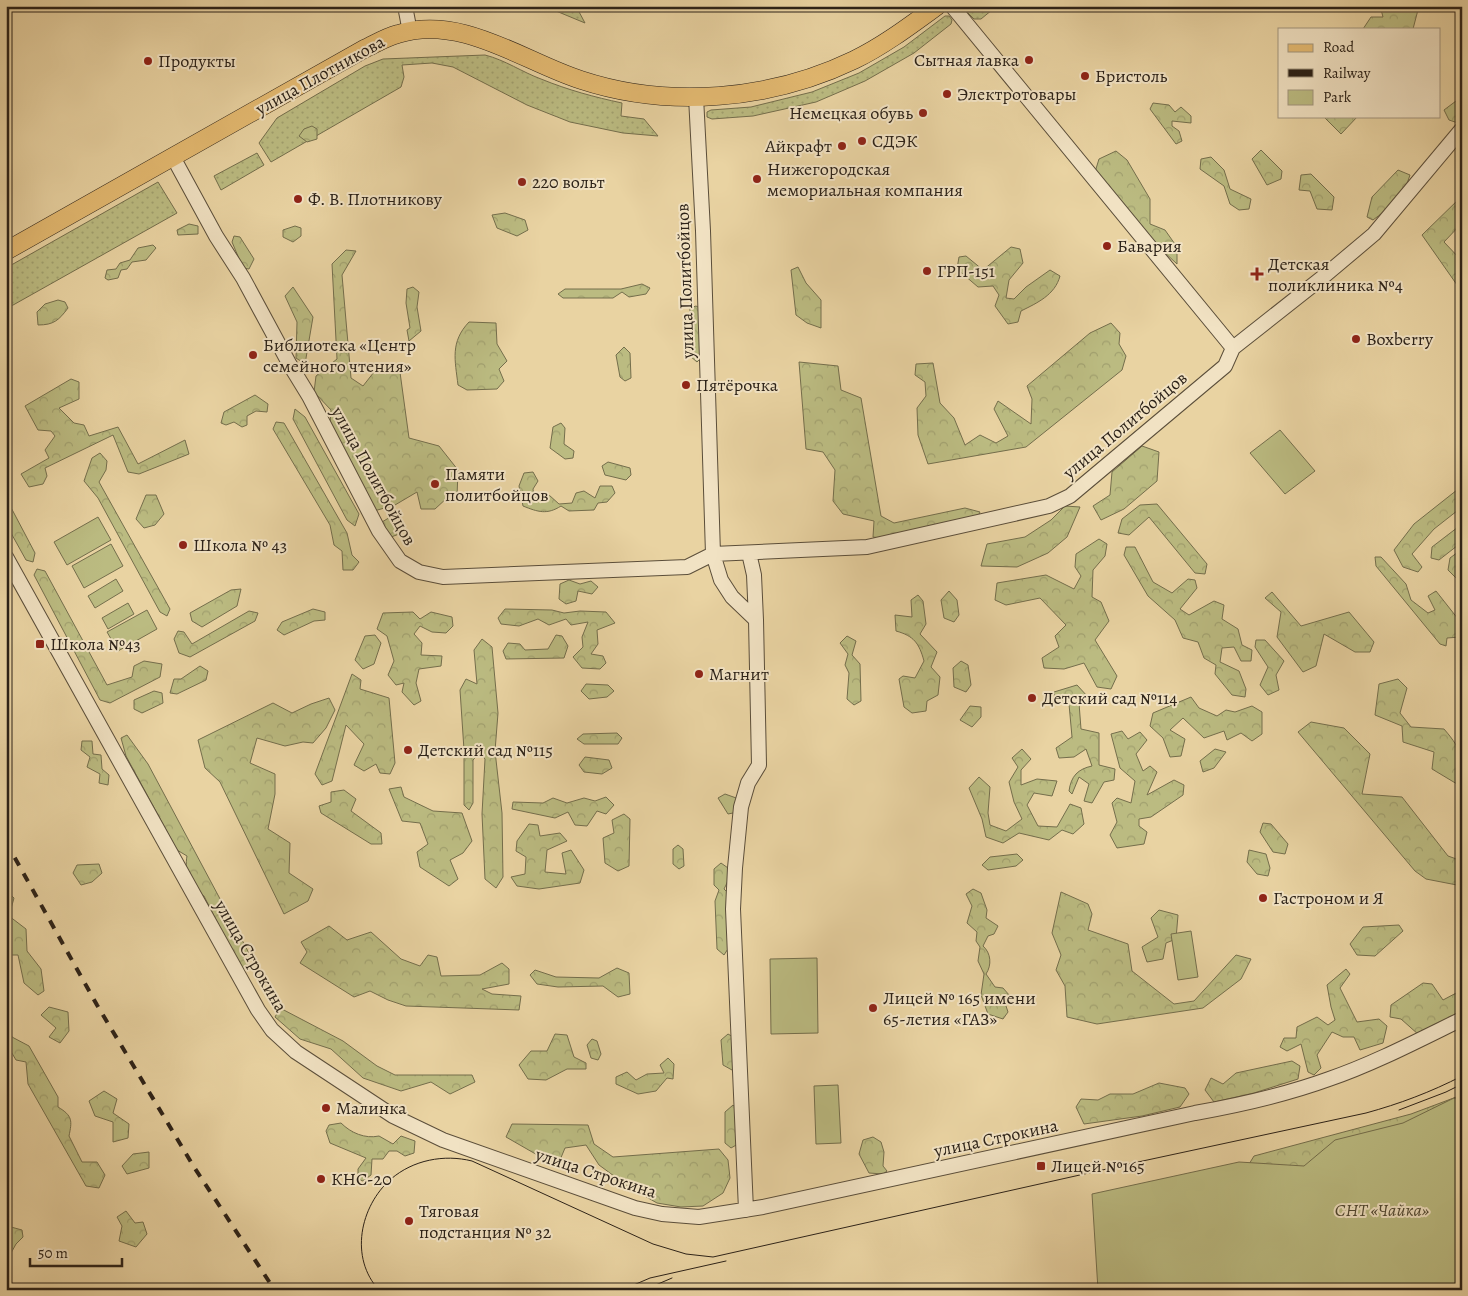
<svg xmlns="http://www.w3.org/2000/svg" width="1468" height="1296" font-family="Alegreya,serif">
  <defs>
    <pattern id="grass-dots" width="8" height="8" patternUnits="userSpaceOnUse" patternTransform="scale(1.25)"><rect width="8" height="8" fill="#bbbb81"/><path d="M2 2h.1M6 6h.1" fill="none" stroke="#a1a06f" stroke-width="1.8" stroke-linecap="round"/></pattern>
    <pattern id="forest-crowns" width="20" height="18" patternUnits="userSpaceOnUse" patternTransform="scale(1.25)"><rect width="20" height="18" fill="#bbbb81"/><path d="M2 6a3 3 0 1 1 6 0M12 15a3 3 0 1 1 6 0" fill="none" stroke="#a1a06f"/></pattern>
  </defs>
  <rect width="100%" height="100%" fill="#e9d3a2"/>
  <filter id="stains"><feTurbulence type="fractalNoise" baseFrequency=".004" numOctaves="4"/><feColorMatrix values="0 0 0 0 .2 0 0 0 0 .09 0 0 0 0 .02 0 0 0 .5 -.17"/></filter>
  <radialGradient id="worn" r=".72"><stop offset=".6" stop-color="#630" stop-opacity="0"/><stop offset="1" stop-color="#630" stop-opacity=".3"/></radialGradient>
  <path fill="url(#grass-dots)" stroke="#746e4c" d="M544 6H573L577 8 585 23Z
    M961 6H990L992 10 981 19H974Z
    M945 16H949L952 20 951 24 914 53 865 81 816 102 753 116 712 119 707 117V112L711 110 751 107 812 92 859 73 904 47Z
    M485 55C505 60 522 72 541 79 568 90 594 97 622 103L621 116 644 119 658 136 623 133 570 122 527 105 453 67 432 63 402 65 404 77 401 87 271 162 259 143 277 118 365 66 383 59Z
    M257 153 264 165 221 190 214 176Z
    M158 182 177 213 6 309V268Z"/>
  <path fill="url(#forest-crowns)" stroke="#746e4c" d="M1380 6H1419L1413 29H1363L1371 17H1383Z
    M1460 98 1462 121 1458 123 1449 120 1444 110Z
    M1153 103 1169 105 1175 112 1181 107 1191 116V123L1172 121V126L1179 131 1182 141 1176 144 1150 109Z
    M1323 116H1358L1341 134Z
    M312 126 317 129V139L307 142 299 136 304 129Z
    M1261 150 1282 171 1281 179 1267 185 1252 159Z
    M1116 151 1127 160 1150 199V224L1165 230 1177 247V264L1148 237 1095 172 1099 159Z
    M1211 157 1224 170 1230 189 1251 199 1249 209 1239 210 1230 204 1224 186 1200 169 1201 159Z
    M1398 170 1410 175C1405 194 1388 209 1373 220L1367 217 1372 197Z
    M1311 174 1334 197 1332 210 1317 209 1310 191 1299 190 1301 175Z
    M1462 196V223L1444 242 1462 261V292L1422 235Z
    M505 213 525 220 528 230 517 236 497 228 492 215Z
    M189 224 198 226V234L178 235 177 230Z
    M295 226 301 228V236L293 242 283 237V230Z
    M234 236 240 237 254 259 249 269 243 268 232 242Z
    M153 245 156 248 146 260 132 262 127 269 121 270 118 278 108 280 105 278 107 270 116 269 120 263 130 260 138 248Z
    M1011 247 1020 249 1023 263 1009 280 1006 298 1014 299 1026 287 1050 270 1060 276C1055 295 1037 303 1021 311L1018 322 1008 324 995 306 999 295 993 286 978 287 957 269 959 257 966 256 983 270Z
    M346 250 356 251 342 275 351 378 363 386 374 372 399 365 409 438 439 446 458 470 457 497H448L435 509H421L417 492 395 505 374 511 329 438 331 410 314 392 316 376 337 359 332 264Z
    M798 267 806 283 821 300V328L807 323 796 315 791 270Z
    M642 284 650 288 646 294 629 297 622 292 613 298H563L558 294 565 289H621Z
    M293 287 313 317 305 364 296 358 297 322 285 296Z
    M413 287 419 292 417 307 421 331 409 341 407 330 410 328 406 303 407 289Z
    M58 300 65 302 68 308C59 320 54 325 38 325L37 312 45 304Z
    M696 306 700 308 702 357 697 362 690 356V308Z
    M469 322 496 323 497 344 507 361 499 369 504 381 497 389 467 390 458 385C455 360 450 342 469 322Z
    M1111 323 1120 333 1119 344 1126 356 1122 370 1026 447 928 464 918 435 917 408 926 396 925 382 915 375 916 364 933 363 940 403 954 418 965 445 980 435 996 443 1008 436 994 409 998 401 1031 424 1032 399 1027 386 1090 333Z
    M624 347 630 353 631 378 625 381 620 377 616 355Z
    M799 362 838 366 841 390 861 398 881 516 894 523 965 508 980 512 972 529 886 539 873 537 874 521 843 514 833 501 835 470 823 452 806 449Z
    M71 379 79 382V399L59 408 74 423 84 425 89 436 118 427 138 464 185 440 189 454 139 474 128 472 113 435 45 468 47 476 43 484 29 487 21 474 49 458 45 450 55 436 51 431 38 430 25 406Z
    M255 395 268 404 267 412 256 411 247 416V425L242 427 234 422 226 425 221 423 224 412Z
    M295 409 305 417 359 514 355 526 347 520 293 419Z
    M276 422 284 423 347 533 352 555 359 562 353 570H343L342 551 334 545 330 525 273 429Z
    M561 423 565 428 564 444 574 451 573 458 565 459 550 448 553 427Z
    M1142 446 1159 452 1157 481 1124 509 1101 520 1093 506 1110 495 1112 472Z
    M100 453 107 461 106 470 99 482 170 609 167 616 160 612 98 498 84 481 92 458Z
    M608 462 630 468 631 475 626 480 605 475 602 466Z
    M533 472 538 481 533 489 534 498 549 495 559 504 572 503 576 493 584 491 595 498 600 486H612L615 493 607 502 598 503 594 510 569 511 561 506C547 515 538 512 523 506L519 486 524 473Z
    M1462 486V507L1434 529 1412 554 1422 567 1418 572 1403 567 1394 550 1414 524Z
    M146 495H156L164 514 155 525 144 528 136 519Z
    M6 498 35 553 33 562 26 560 6 524Z
    M1157 504 1207 564 1205 574 1195 573 1149 517 1129 535 1118 533 1122 519 1140 505Z
    M1065 506 1080 507 1067 537 1048 553 1017 567 981 566 987 544 1025 537 1051 520Z
    M392 516 402 521V533L391 537 382 532V522Z
    M1462 524V542L1439 560 1431 558 1432 547Z
    M1099 539 1107 544 1105 556 1093 570 1092 597 1101 602 1109 621 1095 640 1117 676 1111 689 1097 687 1084 663 1064 669 1044 668 1042 658 1059 647 1055 636 1066 625 1040 598 1006 605 995 600 997 583 1046 575 1074 589 1081 576 1075 567 1076 554Z
    M1126 547H1135L1153 582 1172 593 1188 579 1195 580 1197 588 1180 609 1189 615 1214 601 1224 605 1222 619 1238 629 1242 645 1252 650 1251 661H1241L1234 647 1222 648 1220 662 1239 671 1246 689 1245 697 1232 695 1215 674 1216 665 1204 658 1198 642 1183 638 1175 620 1148 596 1124 555Z
    M1462 549V559L1460 561 1462 564V584L1448 570 1450 558Z
    M1375 557H1381L1406 584 1411 600 1428 613 1435 610 1428 596 1436 591 1462 624 1460 637 1447 638 1446 646 1440 644 1376 566Z
    M37 569 45 571 107 685 132 677 134 666 144 661 162 664 160 677 110 703 100 700 34 575Z
    M569 580 580 584 591 581 598 587 592 594 578 591 576 601 566 604 559 599 560 584Z
    M241 589 237 606 202 627 192 621 190 613 231 590Z
    M949 591 957 600 959 615 954 622 944 618 941 600Z
    M1272 592 1301 626 1349 612 1374 642 1370 652H1355L1324 634 1316 666 1303 672 1277 637 1281 612 1265 598Z
    M918 595 923 601 926 624 920 634 937 652 931 667 940 677 938 695 927 701 926 711 912 713 904 707 899 679 903 676 915 678 924 661C919 643 914 636 896 631L895 615 912 617 911 600Z
    M313 609 325 612V620L314 621 284 635 277 630 282 622Z
    M505 609 552 610 564 613 580 611 606 612 615 623 597 630 598 644 591 654 603 656 606 663 600 669 582 668 573 657 583 647 582 637 588 622 571 625 566 619 549 625 538 619 519 626 501 624 498 618Z
    M249 611 258 613 255 621 190 657 179 653 174 639 178 631 184 632 192 644Z
    M413 612 420 619 431 612 452 617 453 626 446 633 432 632 420 626 414 634 422 643 421 655 442 656 441 666 419 669 416 683 421 701 414 705 402 692 404 683 396 685 388 675 394 661 387 636 377 629 383 613Z
    M375 635 381 643 374 664 363 669 355 660 365 636Z
    M556 635 562 636 568 646 564 658 506 659 503 651 508 643 520 644 525 650 548 649Z
    M847 636 856 641 852 655 860 664 861 701 854 705 847 699 849 673 845 665 848 654 840 643Z
    M482 639 492 647 498 713 495 751 502 813 503 877 496 888 485 879 482 814 485 759 480 753 473 760V803L469 810 464 805V750L460 690 466 679 477 684 474 650Z
    M1256 640H1265L1284 661 1276 675 1279 690 1268 695 1260 685 1268 667 1255 647Z
    M961 661 968 665 971 685 966 692 954 687 953 668Z
    M200 666 208 671 206 680 177 694 170 693 174 679H181Z
    M352 674 361 680 360 689 389 698 395 763 390 774 380 773 376 764 364 771 354 765 364 744 346 725 332 781 322 785 315 774Z
    M1398 679 1407 688 1400 713 1411 727 1444 729C1464 752 1462 758 1462 787L1432 769 1434 752 1403 742 1402 726 1375 715 1379 684Z
    M586 684 608 685 614 691 607 697 589 699 581 691Z
    M1077 685 1088 697 1079 703 1081 729 1099 733V765L1115 769 1114 780 1104 782 1092 803 1084 801 1089 784 1079 777 1072 794 1069 791C1071 776 1078 769 1092 766L1086 749 1074 757 1059 758 1056 748 1072 737 1069 704 1055 702 1054 692Z
    M154 691 162 693 163 703 142 713 134 709V700Z
    M1191 697 1199 708 1217 716 1226 710 1235 712 1252 706 1262 712V734L1252 741 1241 733 1227 740 1224 731 1204 738 1183 718 1170 730 1185 739 1181 756 1170 757 1163 738 1150 726 1153 713Z
    M329 698 335 710 326 728 313 743 303 742 285 746 257 738 250 763 275 774V794L268 829 290 843 289 873 313 889 308 901 284 914 220 782 205 768 198 740 273 703 292 713 311 704Z
    M970 706 981 707V717L972 727 960 720Z
    M1311 722 1344 728 1370 754 1362 794 1402 797 1448 856 1462 861V886L1426 879 1415 871 1298 732Z
    M1122 731 1128 739 1140 732 1147 740 1136 754 1143 771 1150 766 1157 772 1147 795 1174 780 1184 785 1183 795 1151 817 1139 819V826L1147 832 1144 844 1117 848 1110 835 1117 822 1112 803 1117 798 1131 803 1135 781 1120 768 1111 734Z
    M617 733 622 738 618 744H584L577 739 583 734Z
    M127 735 148 764 250 955 249 968H240L204 896C191 888 184 871 187 856L177 850 126 756 121 738Z
    M82 741H92L93 754 101 755 102 769 109 775 108 785 99 783 100 774 87 767 90 757 81 750Z
    M1022 749 1031 759 1021 770V785L1037 779 1057 781 1052 796 1034 793 1027 805 1038 826 1057 827 1070 804 1081 808 1084 824 1073 834 1062 830 1049 840 1019 833 1003 843 986 837 982 819 969 788 979 777 990 787 988 813 990 825 1006 831 1022 819 1014 802 1009 782 1018 767 1012 758Z
    M1215 749 1226 752 1214 768 1203 772 1200 761Z
    M585 757 609 760 612 768 602 774 584 772 579 765Z
    M401 787 404 797 433 811 462 813 472 841 463 853 450 860 458 879 449 886 420 867 417 852 428 844 420 823 402 821 389 789Z
    M344 790 356 799 351 811 381 833 382 844H371L321 813 319 806 331 802V792Z
    M725 794 739 799 738 812 728 814 718 798Z
    M606 797 614 805 606 814 597 811 587 826 575 825 568 812 555 818 512 809 513 802 543 803 553 798 567 803 584 798 595 801Z
    M624 814 630 819 629 866 618 871 605 863 603 838 614 833 612 820Z
    M1263 823 1271 824 1288 844 1285 854 1273 852 1260 832Z
    M529 824 538 825 540 836 560 833 567 841 547 850 545 872 566 874 562 853 571 850 584 870 580 883 539 889 517 886 511 877 525 874 526 857 516 851 517 841Z
    M678 845 683 849 684 866 679 869 673 864V849Z
    M1249 850 1266 854 1270 868 1268 876 1257 874 1247 862Z
    M1017 854 1023 860 1016 866 988 870 982 865 990 857Z
    M721 863 728 868V881L724 889 728 893 731 944 724 955 717 949 715 901 719 890 714 885V869Z
    M99 864 102 873 92 882 81 885 73 873 77 865Z
    M973 889 981 893 987 910 986 918 998 926 994 934 988 936 983 946C991 953 992 965 986 974L995 987 1003 988 1010 996 1005 1003 1008 1012 1003 1019 988 1014 981 995 984 974 978 961 980 947 976 941 977 932 967 923 972 906 966 894Z
    M6 890 14 898 9 916 26 929 27 951 41 969 44 991 38 995 24 983 18 955H6Z
    M1061 892 1088 904 1092 914 1088 930 1128 944 1132 971 1174 1004 1194 1001 1236 955 1251 959 1241 979 1203 1008 1097 1024 1067 1017 1065 986 1056 970 1061 955 1052 933Z
    M1159 910 1178 915 1176 939 1166 943 1163 959 1147 962 1142 947 1158 937 1151 918Z
    M1399 925 1403 931 1375 956 1357 955 1350 944 1363 927Z
    M329 926 347 940 371 932 401 959 420 966 428 955 437 957 441 976 480 975 502 963 509 969V984L482 989 492 994 521 996 519 1010 406 1006 388 1000 370 991 354 997 300 963 307 952 301 942Z
    M617 968 629 973 630 994 618 997 603 986 558 987 537 984 530 975 535 970 556 977 599 978Z
    M1346 969 1350 974 1340 988 1357 1022 1379 1019 1387 1026 1383 1043 1360 1050 1354 1037H1343L1332 1032 1317 1055 1321 1068 1314 1075 1308 1072 1301 1044 1287 1051 1280 1047 1284 1038H1296L1297 1027 1317 1017 1328 1025 1335 1020 1331 1007 1327 985Z
    M1423 983 1432 984 1443 1000 1460 991 1462 993V1014L1419 1035 1401 1019 1390 1017 1391 1005Z
    M49 1007 68 1012 69 1031 60 1043 49 1037 56 1028 41 1015Z
    M280 1008 343 1041 377 1066 395 1075H472L475 1082 450 1094 431 1082 401 1091 363 1078 331 1049 300 1039 275 1017Z
    M6 1018 12 1037 29 1046 58 1097V1107C73 1116 72 1121 69 1136L82 1162H97L105 1175 99 1188 86 1186 28 1084 26 1062 16 1060 6 1043Z
    M555 1034 567 1035 574 1057 586 1063V1069H567L546 1080 528 1079 519 1065 531 1051H547Z
    M728 1034 735 1038 738 1065 732 1070 723 1065 721 1040Z
    M592 1039 597 1041 601 1054 598 1060 591 1058 587 1045Z
    M668 1058 674 1064 673 1079 667 1078 656 1091 638 1094 616 1084V1077L627 1072 636 1080 647 1074 664 1073 660 1065Z
    M1292 1061 1300 1066 1298 1079 1254 1093 1214 1102 1205 1090 1211 1078 1223 1084 1236 1073Z
    M1159 1083 1185 1088 1189 1094 1180 1107 1142 1116 1084 1124 1076 1107 1081 1099 1098 1100 1110 1094H1133Z
    M104 1091 117 1099 113 1113 129 1124 128 1138 113 1142V1122L95 1116 89 1101Z
    M1459 1096H1462V1108L1302 1176 1246 1169 1254 1156 1411 1114Z
    M733 1105 738 1110V1144L731 1148 725 1143V1112Z
    M341 1123C351 1133 365 1139 379 1136L393 1144 401 1136 415 1141 414 1153 405 1156 397 1151H389L383 1159H372L371 1175 363 1181 358 1179V1169L366 1158 330 1143 326 1131 329 1125Z
    M512 1124 588 1125 594 1144 613 1157 719 1149 728 1160 730 1178 723 1193 703 1206 681 1207 657 1203 629 1187 599 1165 586 1145 565 1148 560 1160 553 1164 506 1137Z
    M873 1137 881 1142 884 1152 883 1166 887 1171 883 1174 869 1173 859 1154 863 1140Z
    M149 1152V1168L127 1174 122 1166 133 1154Z
    M126 1211 135 1223 143 1222 147 1234 136 1247 119 1241 122 1226 117 1217Z
    M11 1227 22 1230 23 1237 16 1244 11 1253 6 1255V1230Z"/>
  <path fill="#bbbb81" stroke="#746e4c" d="M1280 430 1315 471 1285 494 1250 453Z
    M98 517 111 540 67 565 54 542Z
    M111 544 123 566 84 588 72 566Z
    M116 579 123 591 95 608 88 596Z
    M128 603 134 614 108 629 102 618Z
    M147 610 157 629 118 651 107 632Z
    M1191 931 1198 977 1178 980 1171 934Z
    M817 958 818 1033 771 1034 770 959Z
    M838 1085 841 1143 816 1144 814 1086Z
    M1454 1098 1462 1099V1290H1098L1092 1194 1239 1162 1304 1166 1335 1140 1403 1123Z"/>
  <g fill="none" stroke-linecap="round" stroke-linejoin="round">
    <g stroke="#5b4e3a" stroke-width="16">
      <path id="minor" d="M405 6 410 32
        M952 6 1233 348
        M696 97 703 231 713 554 721 580 732 597 756 620
        M173 157 216 236 243 278 290 365 309 396 379 531 400 561 419 572 443 577 687 567 713 554 867 547 1049 506 1070 496 1225 366 1233 348 1323 277 1374 234 1462 129
        M6 557 258 1010 272 1030 296 1052 393 1116 443 1140 635 1208 662 1214 699 1217 763 1207 1195 1113C1240 1105 1285 1095 1329 1079 1373 1064 1419 1040 1462 1019
        M746 1210 733 909 735 868 741 807 748 783 759 765 756 620 754 575 749 553"/>
    </g>
    <g stroke="#2c2218" stroke-width="19">
      <path id="major" d="M6 251 364 49C375 44 386 37 398 34 462 14 524 62 581 80 669 109 771 100 854 60 883 46 911 25 937 6"/>
    </g>
    <use href="#minor" stroke="#f1e2c3" stroke-width="14"/>
    <use href="#major" stroke="#e4ba71" stroke-width="18"/>
    <path stroke="#2c2218" stroke-width="1" d="M1399 1110 1446 1092 1462 1084
      M379 1290C349 1258 360 1206 391 1179 413 1160 444 1154 472 1161L653 1244 686 1254 713 1257 1138 1162 1366 1113C1399 1104 1431 1092 1462 1076
      M622 1290 650 1278 726 1261
      M644 1290 672 1278"/>
    <path stroke="#2c2218" stroke-width="4" stroke-dasharray="9 9" stroke-linecap="butt" d="M6 842 97 1005 194 1167 270 1283 276 1290"/>
  </g>
  <g fill="#8f2418" stroke="#f1e2c3" stroke-width="2">
    <circle cx="1029" cy="60" r="5"/>
    <circle cx="148" cy="61" r="5"/>
    <circle cx="1085" cy="76" r="5"/>
    <circle cx="947" cy="94" r="5"/>
    <circle cx="923" cy="113" r="5"/>
    <circle cx="862" cy="141" r="5"/>
    <circle cx="842" cy="146" r="5"/>
    <circle cx="757" cy="179" r="5"/>
    <circle cx="522" cy="182" r="5"/>
    <circle cx="298" cy="199" r="5"/>
    <circle cx="1107" cy="246" r="5"/>
    <circle cx="927" cy="271" r="5"/>
    <path d="M1254.5 266.5h5v5h5v5h-5v5h-5v-5h-5v-5h5z"/>
    <circle cx="1356" cy="339" r="5"/>
    <circle cx="253" cy="355" r="5"/>
    <circle cx="686" cy="385" r="5"/>
    <circle cx="435" cy="484" r="5"/>
    <circle cx="183" cy="545" r="5"/>
    <rect x="35" y="639" width="10" height="10" rx="2.5"/>
    <circle cx="699" cy="674" r="5"/>
    <circle cx="1032" cy="698" r="5"/>
    <circle cx="408" cy="750" r="5"/>
    <circle cx="1263" cy="898" r="5"/>
    <circle cx="873" cy="1008" r="5"/>
    <circle cx="326" cy="1108" r="5"/>
    <rect x="1036" y="1161" width="10" height="10" rx="2.5"/>
    <circle cx="321" cy="1179" r="5"/>
    <circle cx="409" cy="1221" r="5"/>
  </g>
  <g text-anchor="middle" stroke-width="4" stroke-linejoin="round" paint-order="stroke">
    <g font-size="18" fill="#2c2218" stroke="#f1e2c3" text-anchor="start">
      <text x="1019" y="66" text-anchor="end">Сытная лавка</text>
      <text x="158" y="67">Продукты</text>
      <text x="1095" y="82">Бристоль</text>
      <text x="957" y="100">Электротовары</text>
      <text x="913" y="119" text-anchor="end">Немецкая обувь</text>
      <text x="872" y="147">СДЭК</text>
      <text x="832" y="152" text-anchor="end">Айкрафт</text>
      <text x="767" y="175">Нижегородская<tspan x="767" dy="21">мемориальная компания</tspan></text>
      <text x="532" y="188">220 вольт</text>
      <text x="308" y="205">Ф. В. Плотникову</text>
      <text x="1117" y="252">Бавария</text>
      <text x="1268" y="270">Детская<tspan x="1268" dy="21">поликлиника №4</tspan></text>
      <text x="937" y="277">ГРП-151</text>
      <text x="1366" y="345">Boxberry</text>
      <text x="263" y="351">Библиотека «Центр<tspan x="263" dy="21">семейного чтения»</tspan></text>
      <text x="696" y="391">Пятёрочка</text>
      <text x="445" y="480">Памяти<tspan x="445" dy="21">политбойцов</tspan></text>
      <text x="193" y="551">Школа № 43</text>
      <text x="50" y="650">Школа №43</text>
      <text x="709" y="680">Магнит</text>
      <text x="1042" y="704">Детский сад №114</text>
      <text x="418" y="756">Детский сад №115</text>
      <text x="1273" y="904">Гастроном и Я</text>
      <text x="883" y="1004">Лицей № 165 имени<tspan x="883" dy="21">65-летия «ГАЗ»</tspan></text>
      <text x="336" y="1114">Малинка</text>
      <text x="1051" y="1172">Лицей №165</text>
      <text x="331" y="1185">КНС-20</text>
      <text x="419" y="1217">Тяговая<tspan x="419" dy="21">подстанция № 32</tspan></text>
    </g>
    <g font-size="18" fill="#2c2218" stroke="#f1e2c3">
      <text transform="translate(320 75) rotate(-29)" y="6">улица Плотникова</text>
      <text transform="translate(685 281) rotate(-92)" y="6">улица Политбойцов</text>
      <text transform="translate(1125 425) rotate(-40)" y="6">улица Политбойцов</text>
      <text transform="translate(374 476) rotate(61)" y="6">улица Политбойцов</text>
      <text transform="translate(251 956) rotate(60)" y="6">улица Строкина</text>
      <text transform="translate(996 1138) rotate(-12)" y="6">улица Строкина</text>
      <text transform="translate(596 1173) rotate(18)" y="6">улица Строкина</text>
    </g>
    <g font-size="18" font-style="italic" fill="#504832" stroke="#f1e2c3">
      <text x="1382" y="1216">СНТ «Чайка»</text>
    </g>
  </g>
  <rect width="1468" height="1296" fill="none" stroke="#e9d3a2" stroke-width="25"/>
  <rect x="8" y="8" width="1453" height="1281" fill="none" stroke="#2c2218" stroke-width="2.5"/>
  <rect x="12" y="12" width="1443" height="1271" fill="none" stroke="#2c2218"/>
  <rect x="1278" y="28" width="162" height="90" fill="#f1e2c3" stroke="#a2957f"/>
  <rect x="1288" y="44" width="25" height="8" fill="#e4ba71" stroke="#a2957f"/>
  <text x="1323" y="52" font-size="15" fill="#2c2218">Road</text>
  <rect x="1288" y="69" width="25" height="8" fill="#2c2218" stroke="#a2957f"/>
  <text x="1323" y="78" font-size="15" fill="#2c2218">Railway</text>
  <rect x="1288" y="90" width="25" height="15" fill="#bbbb81" stroke="#a2957f"/>
  <text x="1323" y="102" font-size="15" fill="#2c2218">Park</text>
  <path d="M30 1258v8h92v-8" fill="none" stroke="#2c2218" stroke-width="2.5"/>
  <text x="38" y="1258" font-size="15" fill="#2c2218" stroke="#f1e2c3" stroke-width="4" paint-order="stroke">50 m</text>
  <rect width="100%" height="100%" filter="url(#stains)"/>
  <rect width="100%" height="100%" fill="url(#worn)"/>
</svg>
